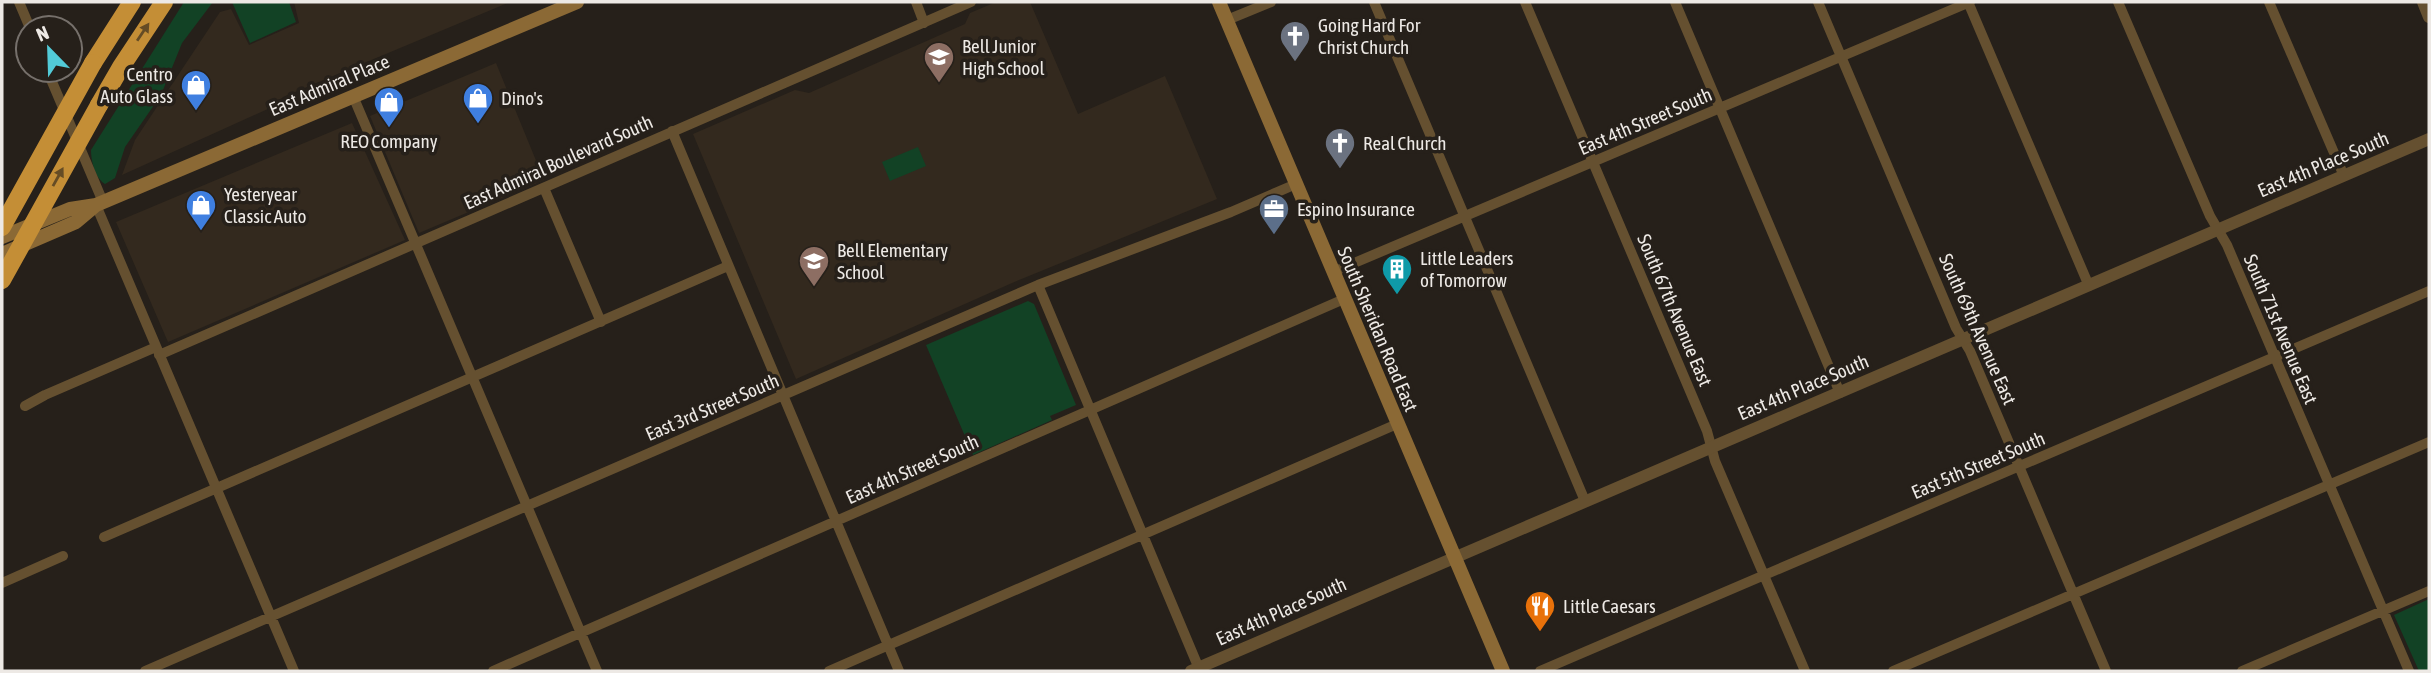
<svg xmlns="http://www.w3.org/2000/svg" width="2431" height="673" font-family="'Asap Condensed',sans-serif">
  <rect width="100%" height="100%" fill="#26201a"/>
  <path fill="#33291e" d="M294 2H510L283 97 270 108 122 175 135 140 220 12 231 9 249 45 299 23Z
    M996 2H1030L1078 114 1165 76 1217 199 1012 283 796 379 693 134 795 90 809 93 965 24 970 13Z
    M496 63 544 180 419 233 370 116Z
    M352 123 405 240 168 342 116 222Z"/>
  <path fill="#124225" d="M184 2H213L182 43 161 95 125 147 115 178 105 184C95 178 91 161 91 150Z
    M232 2H289L296 22 250 43Z
    M918 147 926 166 890 181 882 162Z
    M1028 301 1034 304 1076 405 1050 416 1052 420 973 455 926 345Z
    M2429 599V671H2419L2394 615Z"/>
  <g fill="none" stroke-linecap="round" stroke-linejoin="round">
    <path stroke="#655030" stroke-width="10" d="M19 2 30 28
      M916 2 924 23
      M1374 2 1585 501
      M1525 2 1707 431 1715 461 1805 671
      M1675 2 1840 393
      M1818 2 1956 328 1970 351 2106 671
      M1968 2 2089 286
      M2118 2 2210 216 2227 245 2409 671
      M2269 2 2344 176
      M1227 20 1271 2
      M47 70 103 202
      M353 96 597 671
      M672 131 899 671
      M544 188 601 322
      M96 205 294 671
      M1333 272 1970 2
      M1038 285 1200 671
      M159 355 971 2
      M25 406 45 395 156 347
      M104 537 728 266
      M2 583 63 556
      M145 671 1038 285 1231 212 1296 184
      M493 671 1344 299
      M829 671 1397 424
      M1540 671 2429 291
      M1893 671 2429 442
      M2242 671 2429 591"/>
    <path stroke="#655030" stroke-width="12" d="M2423 2 2429 17
      M1191 671 2429 139"/>
    <path stroke="#8b6935" stroke-width="14" d="M1219 2 1503 671
      M2 237 70 209 96 205 577 2
      M2 254 76 222 95 206"/>
    <path stroke="#c48e36" stroke-width="18" d="M93 63 132 2
      M99 105 121 67 164 2"/>
    <path stroke="#c48e36" stroke-width="18" d="M2 227 93 63
      M2 280 99 105"/>
  </g>
  <defs><path id="oneway-solid" d="M-6-.8H1V-3.2L6.5 0L1 3.2V.8H-6Z" transform="scale(1.75)"/></defs>
  <g fill="#654c25">
    <use href="#oneway-solid" transform="translate(143 32) rotate(-56)"/>
    <use href="#oneway-solid" transform="translate(58 177) rotate(-61)"/>
  </g>
  <defs>
    <g id="church-pin" transform="scale(1.575)"><path d="M0 17L-7.5 6A9.5 9.5 0 1 1 7.5 6Z" fill="#6b7280" stroke="#26201a"/><path d="M-1.2-6h2.4v3.5h3.3v2.4h-3.3V6h-2.4V-.1h-3.3v-2.4h3.3Z" fill="#fff"/></g>
    <g id="school-pin" transform="scale(1.575)"><path d="M0 17L-7.5 6A9.5 9.5 0 1 1 7.5 6Z" fill="#8d6e63" stroke="#26201a"/><path d="M0-5L7-2L0 1L-7-2ZM-4 1L0 2.5L4 1V4Q0 6-4 4Z" fill="#fff"/></g>
    <g id="shop-pin" transform="scale(1.575)"><path d="M0 17L-7.5 6A9.5 9.5 0 1 1 7.5 6Z" fill="#3f7fe0" stroke="#26201a"/><path d="M-5-2.5h2.3a2.7 3.5 0 0 1 5.4 0H5L5.5 6h-11ZM-1.5-2.5h3a1.5 2.3 0 0 0-3 0Z" fill="#fff"/></g>
    <g id="office-pin" transform="scale(1.575)"><path d="M0 17L-7.5 6A9.5 9.5 0 1 1 7.5 6Z" fill="#5c6f8a" stroke="#26201a"/><path d="M-6-3h4V-5.5h4V-3h4V5H-6ZM-1-4.5V-3h2v-1.5ZM-6 0V1H6V0Z" fill="#fff"/></g>
    <g id="building-pin" transform="scale(1.575)"><path d="M0 17L-7.5 6A9.5 9.5 0 1 1 7.5 6Z" fill="#0f9aa8" stroke="#26201a"/><path d="M-4-6H4V6H1V3H-1V6H-4ZM-2.5-4.3h1.7v1.8h-1.7ZM.8-4.3h1.7v1.8H.8ZM-2.5-1h1.7V.8h-1.7ZM.8-1h1.7V.8H.8Z" fill="#fff"/></g>
    <g id="restaurant-pin" transform="scale(1.575)"><path d="M0 17L-7.5 6A9.5 9.5 0 1 1 7.5 6Z" fill="#e8710a" stroke="#26201a"/><path d="M-5-6h1v4h1v-4h1v4h1v-4h1v5L-1.5 .5V6h-2V.5L-5-1ZM5-6V6H3V1.5H1.5Q1.5-4 5-6Z" fill="#fff"/></g>
  </defs>
  <g fill-rule="evenodd">
    <use href="#church-pin" x="1295" y="36"/>
    <use href="#school-pin" x="939" y="57"/>
    <use href="#shop-pin" x="196" y="85"/>
    <use href="#shop-pin" x="478" y="98"/>
    <use href="#shop-pin" x="389" y="102"/>
    <use href="#church-pin" x="1340" y="143"/>
    <use href="#shop-pin" x="201" y="205"/>
    <use href="#office-pin" x="1274" y="209"/>
    <use href="#school-pin" x="814" y="261"/>
    <use href="#building-pin" x="1397" y="269"/>
    <use href="#restaurant-pin" x="1540" y="606"/>
  </g>
  <g text-anchor="middle" stroke-width="7" stroke-linejoin="round" paint-order="stroke">
    <g font-size="19" fill="#ede9e5" stroke="#26201a" text-anchor="start">
      <text x="1318" y="32">Going Hard For<tspan x="1318" dy="22">Christ Church</tspan></text>
      <text x="962" y="53">Bell Junior<tspan x="962" dy="22">High School</tspan></text>
      <text x="173" y="81" text-anchor="end">Centro<tspan x="173" dy="22">Auto Glass</tspan></text>
      <text x="501" y="105">Dino's</text>
      <text x="389" y="148" text-anchor="middle">REO Company</text>
      <text x="1363" y="150">Real Church</text>
      <text x="224" y="201">Yesteryear<tspan x="224" dy="22">Classic Auto</tspan></text>
      <text x="1297" y="216">Espino Insurance</text>
      <text x="837" y="257">Bell Elementary<tspan x="837" dy="22">School</tspan></text>
      <text x="1420" y="265">Little Leaders<tspan x="1420" dy="22">of Tomorrow</tspan></text>
      <text x="1563" y="613">Little Caesars</text>
    </g>
    <g font-size="19" fill="#ede9e5" stroke="#26201a">
      <text transform="translate(329 85) rotate(-23)" y="7">East Admiral Place</text>
      <text transform="translate(1645 121) rotate(-23)" y="7">East 4th Street South</text>
      <text transform="translate(558 162) rotate(-24)" y="7">East Admiral Boulevard South</text>
      <text transform="translate(2323 164) rotate(-23)" y="7">East 4th Place South</text>
      <text transform="translate(1675 310) rotate(67)" y="7">South 67th Avenue East</text>
      <text transform="translate(1378 329) rotate(67)" y="7">South Sheridan Road East</text>
      <text transform="translate(1978 329) rotate(66)" y="7">South 69th Avenue East</text>
      <text transform="translate(2281 329) rotate(67)" y="7">South 71st Avenue East</text>
      <text transform="translate(1803 387) rotate(-23)" y="7">East 4th Place South</text>
      <text transform="translate(712 407) rotate(-23)" y="7">East 3rd Street South</text>
      <text transform="translate(1978 465) rotate(-23)" y="7">East 5th Street South</text>
      <text transform="translate(912 469) rotate(-24)" y="7">East 4th Street South</text>
      <text transform="translate(1281 611) rotate(-24)" y="7">East 4th Place South</text>
    </g>
  </g>
  <rect width="2431" height="673" fill="none" stroke="#ede9e5" stroke-width="7"/>
  <g transform="translate(49 49) rotate(337)"><circle r="33" fill="#26201a" stroke="#76706b" stroke-width="2"/>
  <path d="M0-5L12 26L0 18L-12 26Z" fill="#52cbd8"/>
  <text y="-10" font-size="19" font-weight="bold" text-anchor="middle" fill="#ede9e5">N</text>
  </g>
</svg>
